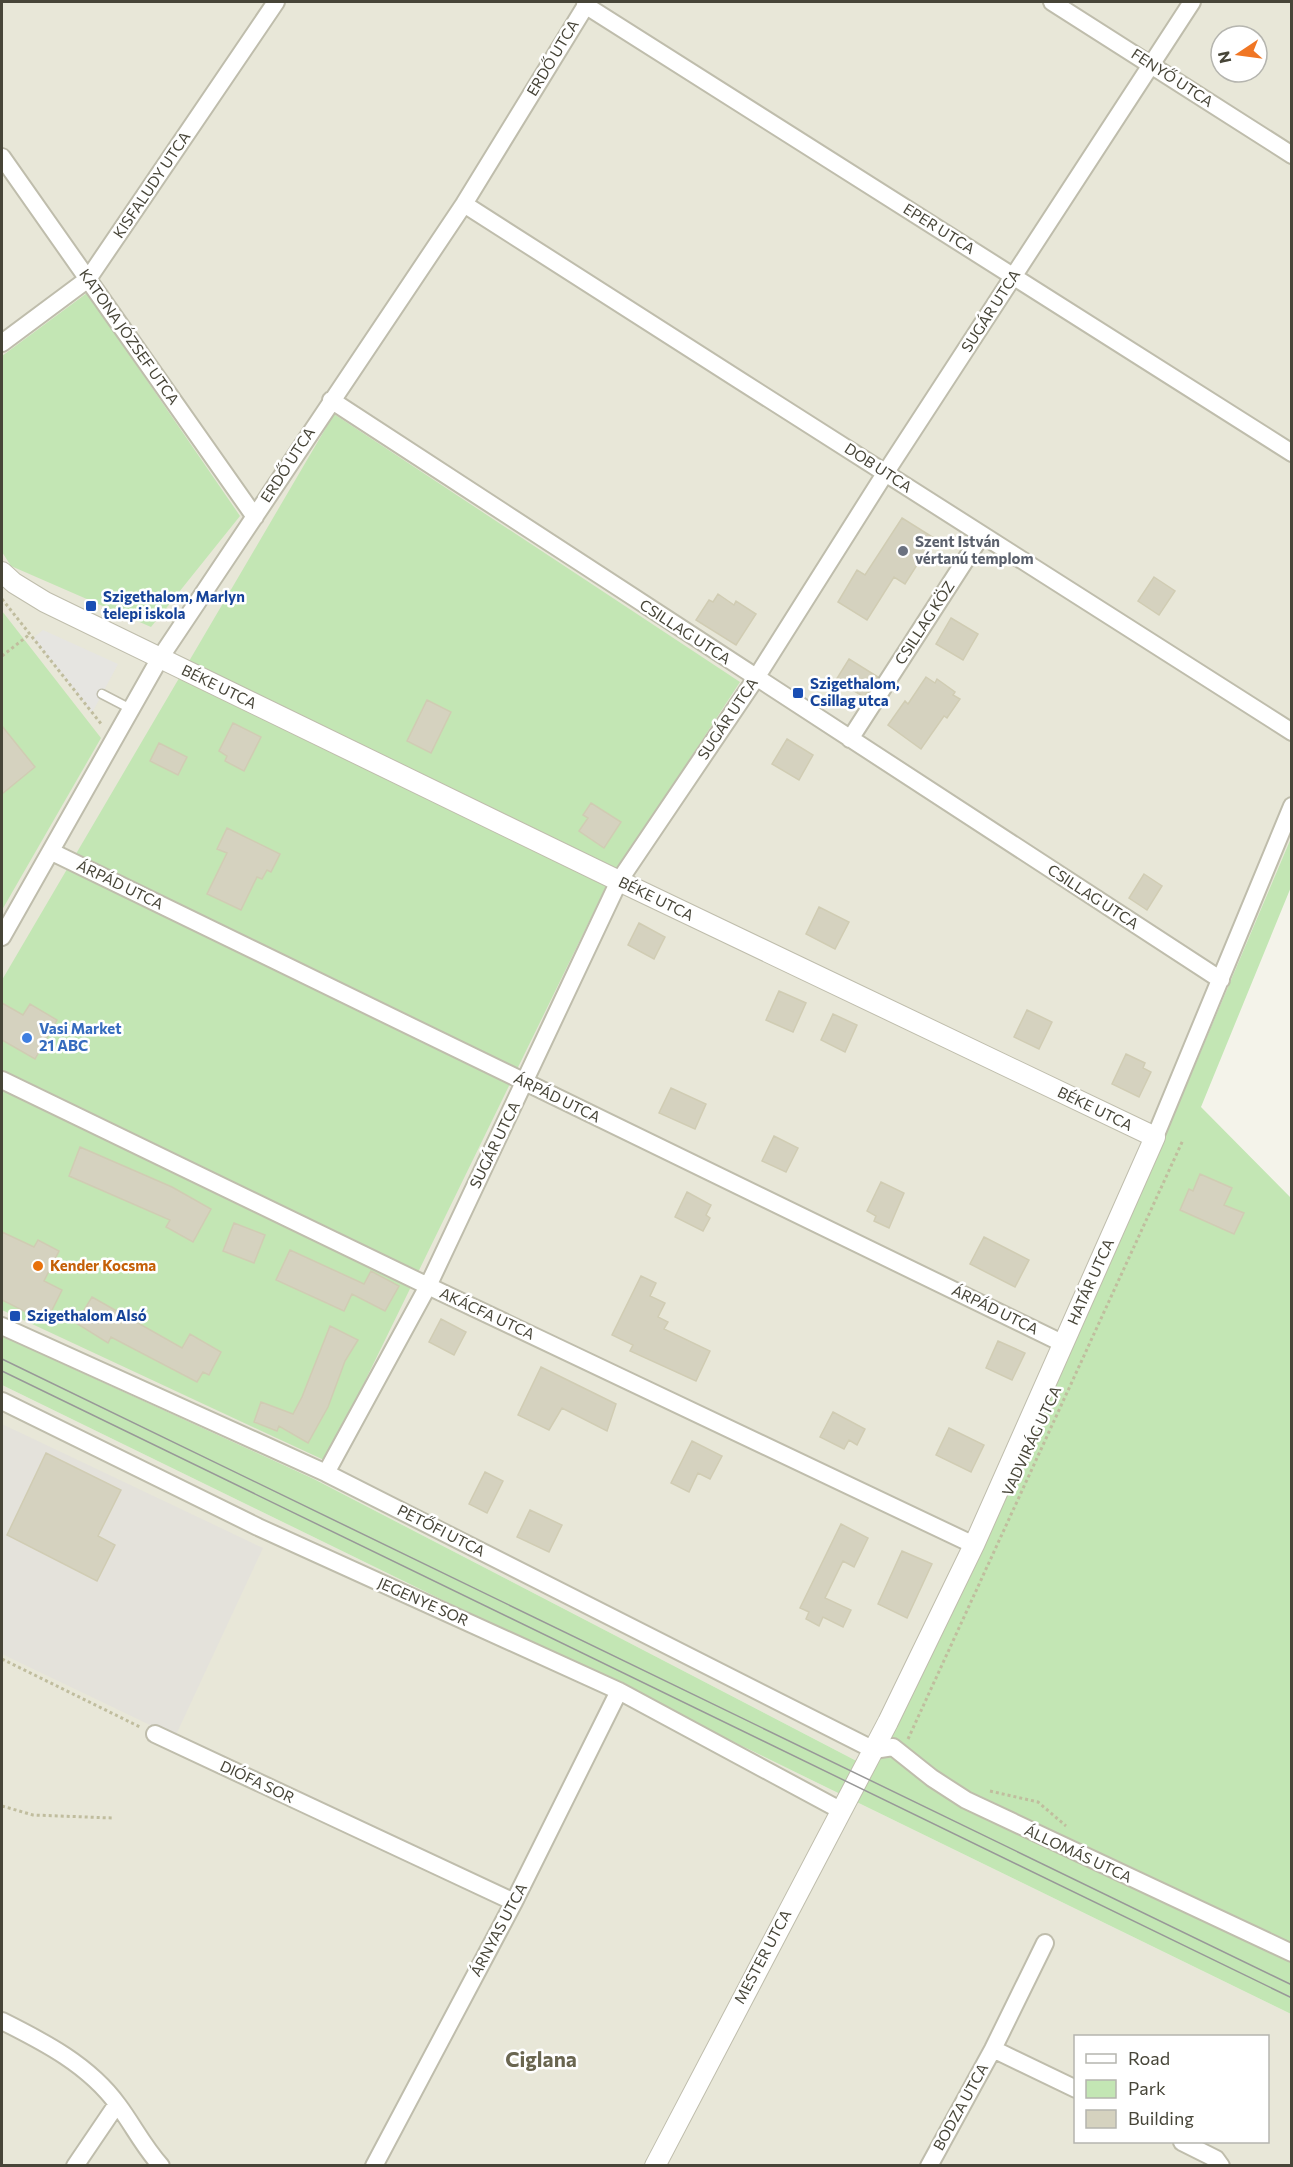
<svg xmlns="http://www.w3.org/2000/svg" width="1293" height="2167" font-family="Commissioner,sans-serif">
  <rect width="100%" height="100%" fill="#f4f3ea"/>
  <path fill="#e8e7d8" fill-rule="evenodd" d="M2 2H1291V838L1184 1091 979 1551 872 1769 314 1479 2 1336ZM1221 36H1257V72H1221Z
    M2 1385 1291 2014V2165H2ZM1076 2036H1268V2142H1076Z"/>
  <path fill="#e4e2db" d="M2 1424 263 1548 175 1737 2 1654Z"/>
  <path fill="#c3e6b4" d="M87 293 240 516 151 627 11 566 2 552V356Z
    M334 414 740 682 605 889 326 1461 2 1310V980Z
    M2 611 101 738 2 910Z
    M1291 838V887L1201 1107 1291 1198V2014L2 1385V1336L314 1479 872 1769 979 1551 1184 1091Z"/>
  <path fill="#e6e5e1" d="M43 630 118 664 92 713 33 638Z"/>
  <path fill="#d5d2bf" stroke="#d0ccb3" stroke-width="1.5" d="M902 518 934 538 905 584 894 577 867 620 838 602 857 570 865 575Z
    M1154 577 1175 591 1159 615 1138 601Z
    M718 594 734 605 736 601 756 614 736 645 696 620 709 600 713 602Z
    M951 618 978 634 963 660 936 644Z
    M849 659 878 677 864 697 836 680Z
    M926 677 935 683 937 679 955 692 953 695 960 699 947 718 944 716 921 749 888 725 905 701 908 704Z
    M427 700 451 712 431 753 407 741Z
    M233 723 261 737 244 771 225 761 227 756 219 751Z
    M2 726 35 767 2 794Z
    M787 739 813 755 799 780 772 764Z
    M159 743 187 757 178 775 150 761Z
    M591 803 621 822 604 848 579 831 588 818 583 815Z
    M227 828 280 854 271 872 267 870 262 879 257 877 241 910 207 894 227 853 217 849Z
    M1144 874 1162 886 1147 910 1129 898Z
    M819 907 849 922 835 949 806 934Z
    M639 923 665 937 654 959 628 945Z
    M779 991 806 1003 793 1032 766 1020Z
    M2 1003 23 1015 30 1004 57 1020 35 1059 2 1040Z
    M1027 1010 1052 1022 1039 1049 1014 1037Z
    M833 1014 857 1025 845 1052 821 1040Z
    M1126 1054 1145 1063 1143 1068 1151 1072 1139 1097 1112 1084Z
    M671 1088 706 1104 695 1129 659 1113Z
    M774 1136 798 1148 786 1172 762 1161Z
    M80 1147 172 1187 211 1209 193 1242 166 1227 170 1220 69 1176Z
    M1200 1174 1232 1188 1224 1205 1244 1213 1234 1234 1180 1210 1189 1189 1193 1191Z
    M881 1182 904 1193 889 1228 874 1221 876 1216 867 1211Z
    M687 1192 711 1205 706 1215 710 1218 703 1231 675 1217Z
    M234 1223 265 1235 254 1263 223 1251Z
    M2 1232 34 1247 38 1240 59 1251 44 1281 62 1290 46 1322 2 1300Z
    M984 1237 1029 1260 1015 1287 970 1264Z
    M290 1250 364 1284 371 1271 399 1286 385 1311 352 1294 344 1311 276 1280Z
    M641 1276 656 1283 650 1296 665 1303 658 1317 668 1322 664 1329 710 1351 696 1381 630 1351 633 1345 612 1335Z
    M92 1297 182 1348 190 1334 221 1352 209 1375 203 1372 197 1382 111 1337 108 1343 76 1323Z
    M441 1319 466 1332 454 1355 429 1342Z
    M330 1326 358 1340 345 1361 328 1407 308 1443 279 1426 277 1431 254 1422 261 1402 293 1414 302 1397Z
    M998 1341 1025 1353 1012 1380 986 1368Z
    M541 1367 616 1404 607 1431 562 1408 549 1430 518 1415Z
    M833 1412 865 1429 857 1445 849 1440 844 1449 820 1437Z
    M949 1428 984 1445 971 1472 936 1455Z
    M692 1441 722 1456 710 1479 698 1473 689 1492 671 1483Z
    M46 1453 121 1490 98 1536 115 1545 97 1581 7 1535Z
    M485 1472 503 1481 487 1513 469 1504Z
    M530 1510 562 1525 549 1552 517 1537Z
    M841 1524 868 1538 854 1567 843 1561 825 1598 851 1610 843 1627 823 1617 819 1626 806 1619 809 1612 800 1608Z
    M902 1551 932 1564 907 1618 878 1604Z"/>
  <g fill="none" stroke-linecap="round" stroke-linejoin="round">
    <g stroke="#bfbdac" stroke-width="11">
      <path id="service" d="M102 694 129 708"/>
    </g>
    <g stroke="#bfbdac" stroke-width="20">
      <path id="minor" d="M1052 2 1292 155
        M585 5 1292 453
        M2 157 255 517
        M464 204C740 380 1014 557 1292 732
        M2 343 88 279 276 2
        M331 400 1221 980
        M850 739 981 536
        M52 852 1064 1344
        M2 937 160 658 464 204 588 2
        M2 1080 428 1286 974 1545
        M1155 1137 1292 806
        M2 1326 326 1473 874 1750 893 1747 932 1778 966 1800 1292 1953
        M2 1401 258 1527 619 1691 840 1810
        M326 1473 428 1286 619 881 756 678 886 472 1192 2
        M155 1734 514 1902
        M2 2021C44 2042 89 2065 118 2105 133 2125 143 2146 161 2166
        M993 2049 1076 2089
        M1182 2142 1216 2159 1221 2166
        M75 2166 117 2104
        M374 2166 514 1902 619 1691
        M929 2166 993 2049 1045 1943"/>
    </g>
    <g stroke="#bfbdac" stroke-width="22">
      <path id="tertiary" d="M2 572 14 583 45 602 619 881 1155 1137 974 1545 888 1722 655 2166"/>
    </g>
    <path stroke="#c0bd9e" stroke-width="3" stroke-dasharray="3 3" stroke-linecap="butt" d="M2 599 102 725
      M2 656 30 634
      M2 1659 140 1727
      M908 1739 1183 1140
      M990 1791 1038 1802 1066 1826
      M2 1806 33 1815 112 1818"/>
    <use href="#service" stroke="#fff" stroke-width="8"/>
    <use href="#minor" stroke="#fff" stroke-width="16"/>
    <use href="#tertiary" stroke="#fff" stroke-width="20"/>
    <path stroke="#989898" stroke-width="1.5" d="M2 1359 1292 1985
      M2 1371 1292 1998"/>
  </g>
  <circle fill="#6b7280" stroke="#fff" stroke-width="2" cx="903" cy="551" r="6"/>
  <g fill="#1a4fb4" stroke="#fff" stroke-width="2">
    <rect x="85" y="600" width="12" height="12" rx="3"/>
    <rect x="792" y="687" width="12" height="12" rx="3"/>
    <rect x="9" y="1310" width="12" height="12" rx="3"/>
  </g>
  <circle fill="#3f7fe0" stroke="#fff" stroke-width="2" cx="27" cy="1038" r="6"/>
  <circle fill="#e8710a" stroke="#fff" stroke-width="2" cx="38" cy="1266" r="6"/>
  <g text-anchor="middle" stroke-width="5" stroke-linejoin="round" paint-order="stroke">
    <g font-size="15" fill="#474538" stroke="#fff">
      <text transform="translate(553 58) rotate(-59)" y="5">ERDŐ UTCA</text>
      <text transform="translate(1172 78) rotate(33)" y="5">FENYŐ UTCA</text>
      <text transform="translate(152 185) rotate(-56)" y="5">KISFALUDY UTCA</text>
      <text transform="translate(939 229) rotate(32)" y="5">EPER UTCA</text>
      <text transform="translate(991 311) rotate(-57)" y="5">SUGÁR UTCA</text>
      <text transform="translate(129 337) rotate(55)" y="5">KATONA JÓZSEF UTCA</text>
      <text transform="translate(288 465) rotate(-57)" y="5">ERDŐ UTCA</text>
      <text transform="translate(878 468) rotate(33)" y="5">DOB UTCA</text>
      <text transform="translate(925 623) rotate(-57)" y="5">CSILLAG KÖZ</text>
      <text transform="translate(685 632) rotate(33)" y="5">CSILLAG UTCA</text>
      <text transform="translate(219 687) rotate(26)" y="5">BÉKE UTCA</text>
      <text transform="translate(728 719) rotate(-56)" y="5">SUGÁR UTCA</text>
      <text transform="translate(120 885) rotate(26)" y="5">ÁRPÁD UTCA</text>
      <text transform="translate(1093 897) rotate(33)" y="5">CSILLAG UTCA</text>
      <text transform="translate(656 899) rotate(26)" y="5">BÉKE UTCA</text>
      <text transform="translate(557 1098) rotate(26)" y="5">ÁRPÁD UTCA</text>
      <text transform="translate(1095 1109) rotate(26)" y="5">BÉKE UTCA</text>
      <text transform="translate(495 1145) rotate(-64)" y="5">SUGÁR UTCA</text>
      <text transform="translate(1091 1282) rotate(-66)" y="5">HATÁR UTCA</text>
      <text transform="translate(995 1310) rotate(26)" y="5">ÁRPÁD UTCA</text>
      <text transform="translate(487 1314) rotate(25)" y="5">AKÁCFA UTCA</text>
      <text transform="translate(1032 1441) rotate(-65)" y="5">VADVIRÁG UTCA</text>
      <text transform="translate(441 1531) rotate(27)" y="5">PETŐFI UTCA</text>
      <text transform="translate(423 1602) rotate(24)" y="5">JEGENYE SOR</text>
      <text transform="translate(257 1782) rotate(25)" y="5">DIÓFA SOR</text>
      <text transform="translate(1078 1854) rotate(25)" y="5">ÁLLOMÁS UTCA</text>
      <text transform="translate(499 1930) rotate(-62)" y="5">ÁRNYAS UTCA</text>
      <text transform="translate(763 1957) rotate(-62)" y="5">MESTER UTCA</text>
      <text transform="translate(961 2107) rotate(-61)" y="5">BODZA UTCA</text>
    </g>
    <g font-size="15" font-weight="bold" fill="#5b616d" stroke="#fff" text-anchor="start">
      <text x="915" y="547">Szent István<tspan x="915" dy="17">vértanú templom</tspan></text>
    </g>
    <g font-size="15" font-weight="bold" fill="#164399" stroke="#fff" text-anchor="start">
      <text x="103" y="602">Szigethalom, Marlyn<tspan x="103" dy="17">telepi iskola</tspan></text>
      <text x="810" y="689">Szigethalom,<tspan x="810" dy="17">Csillag utca</tspan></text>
      <text x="27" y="1321">Szigethalom Alsó</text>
    </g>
    <g font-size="15" font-weight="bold" fill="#366cbe" stroke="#fff" text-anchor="start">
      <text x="39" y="1034">Vasi Market<tspan x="39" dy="17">21 ABC</tspan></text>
    </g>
    <g font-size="15" font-weight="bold" fill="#c56008" stroke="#fff" text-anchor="start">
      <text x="50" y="1271">Kender Kocsma</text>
    </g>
    <g font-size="21" font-weight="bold" fill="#6a6650" stroke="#fff">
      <text x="541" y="2067">Ciglana</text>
    </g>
  </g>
  <rect width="1293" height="2167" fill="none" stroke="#474538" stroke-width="6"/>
  <rect x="1074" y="2035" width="195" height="108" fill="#ffffff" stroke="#b5b5af" stroke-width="1.5"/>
  <rect x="1086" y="2054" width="30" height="9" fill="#ffffff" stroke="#b5b5af" stroke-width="1.5"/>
  <text x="1128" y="2065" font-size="18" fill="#474538">Road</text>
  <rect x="1086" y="2080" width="30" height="18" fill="#c3e6b4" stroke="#b5b5af" stroke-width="1.5"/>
  <text x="1128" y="2095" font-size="18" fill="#474538">Park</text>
  <rect x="1086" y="2110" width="30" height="18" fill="#d5d2bf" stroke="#b5b5af" stroke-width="1.5"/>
  <text x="1128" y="2125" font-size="18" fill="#474538">Building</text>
  <g transform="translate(1239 54) rotate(257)"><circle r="28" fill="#ffffff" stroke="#b5b5af" stroke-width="1.5"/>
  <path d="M0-4.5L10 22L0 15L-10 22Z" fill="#f07624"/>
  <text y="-9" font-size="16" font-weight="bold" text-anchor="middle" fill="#474538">N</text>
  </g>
</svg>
